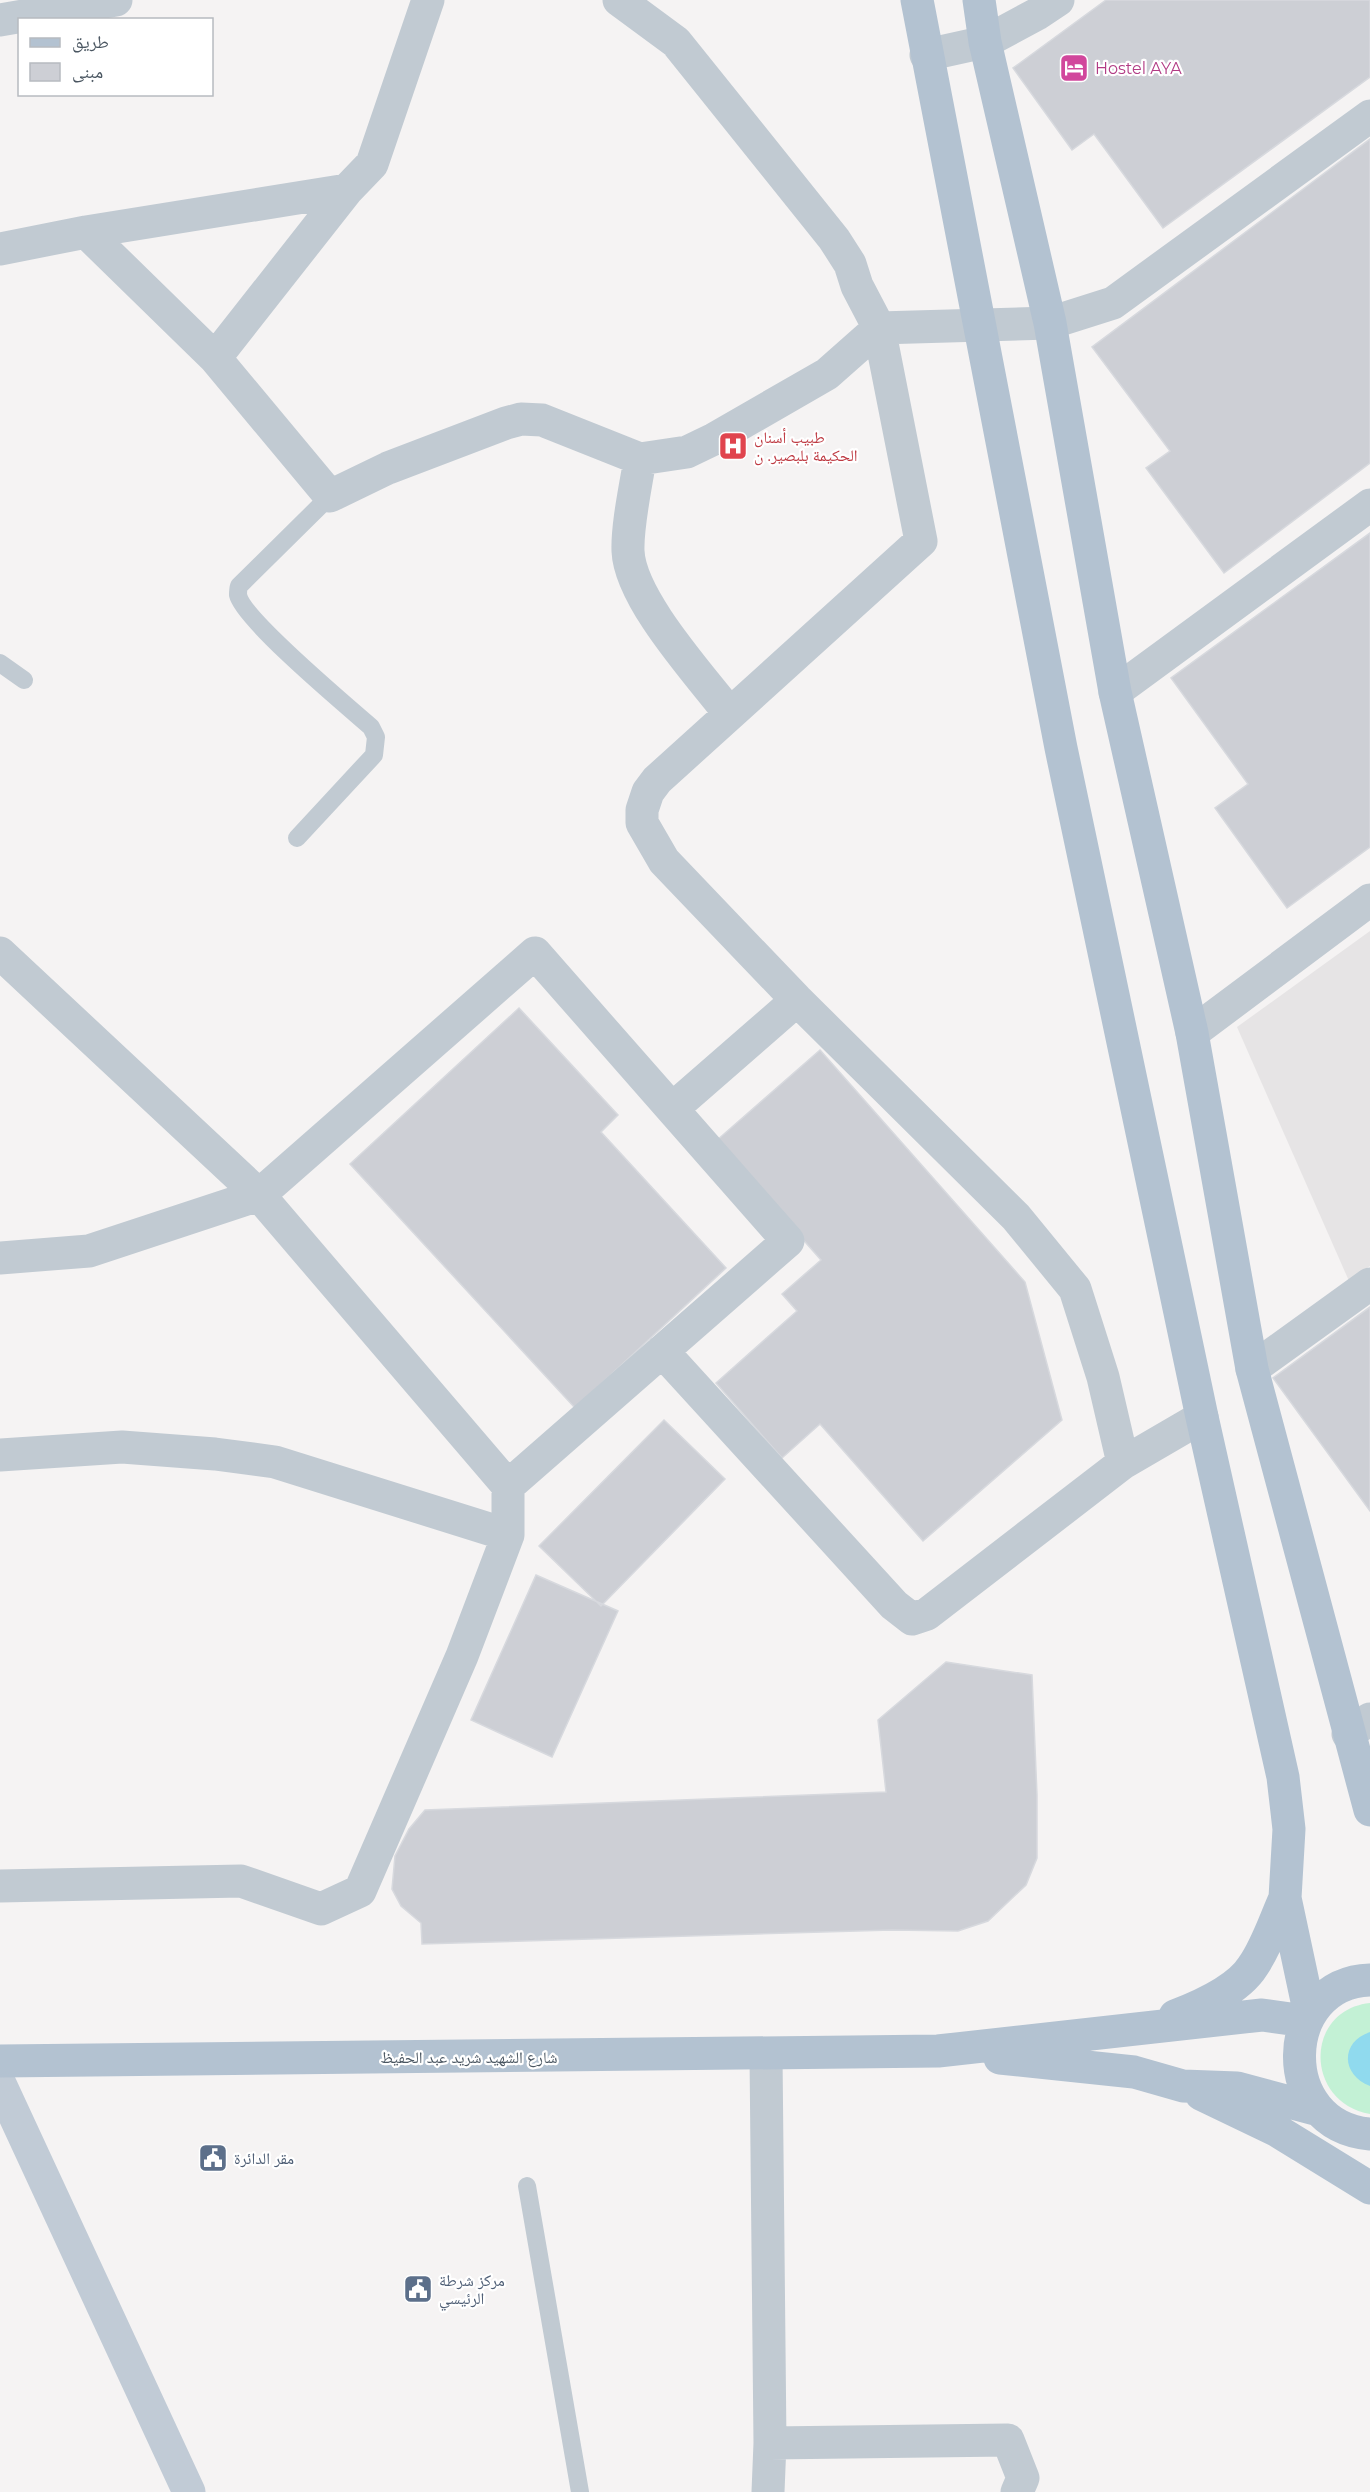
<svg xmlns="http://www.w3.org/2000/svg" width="1370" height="2492" font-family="Montserrat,'Noto Naskh Arabic',sans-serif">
  <rect width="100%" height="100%" fill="#f5f3f3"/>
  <path fill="#e6e4e5" d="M1370 931V1266L1349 1281 1237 1027Z"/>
  <path fill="#c3f1d5" d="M1370 2003V2114C1304 2102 1304 2010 1370 2003Z"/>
  <path fill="#90daee" d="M1370 2032V2086C1341 2075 1340 2042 1370 2032Z"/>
  <path fill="#cdcfd5" stroke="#d7d9de" stroke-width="1.5" d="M1106 0H1370V77L1163 228 1094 134 1072 150 1013 68Z
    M1370 139V463L1224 573 1146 468 1170 451 1092 347Z
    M1370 533V847L1287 908 1215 808 1248 784 1171 678Z
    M519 1008 618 1115 601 1132 726 1268 575 1408 350 1164Z
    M820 1050 1025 1282 1062 1420 923 1541 820 1424 782 1458 716 1383 797 1311 782 1294 821 1260 716 1141Z
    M1370 1307V1511L1273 1378Z
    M664 1420 725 1479 601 1606 539 1546Z
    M536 1575 618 1611 552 1757 471 1720Z
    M946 1662 1032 1675 1037 1795V1858L1026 1885 988 1921 958 1931 892 1930 422 1944 421 1923 401 1906 392 1889 395 1856 409 1829 425 1810 886 1792 878 1720Z"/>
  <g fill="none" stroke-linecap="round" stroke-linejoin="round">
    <path stroke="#c1cad2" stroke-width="18" d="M0 663 24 680
      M297 838 374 755 376 737 371 727C347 706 243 619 238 595 238 592 238 589 239 586L330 496
      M527 2186 580 2492"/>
    <path stroke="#c1cad2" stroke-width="33" d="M619 0 676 42 834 239 850 264 857 286 879 328 921 541 657 780 648 792 642 810V823L664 861 797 1000 1016 1217 1075 1289 1103 1377 1123 1463
      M0 20 116 0
      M926 55 985 42 1037 14 1058 0
      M86 232 215 358 330 496 388 468 506 423 521 419 542 420 640 459 687 452 714 439 827 374 879 328 1050 323 1113 303 1370 116
      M0 249 86 232 347 190 372 164 428 0
      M215 358 347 190
      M640 459C636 485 627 525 628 551 630 599 699 674 729 713
      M1115 692 1370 505
      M0 953 259 1195 508 1486V1535L462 1656 360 1891 321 1909 241 1881 0 1886
      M1192 1033 1370 900
      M0 1258 89 1251 259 1195 535 953 672 1109 797 1000
      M662 1351 894 1605 912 1619 927 1614 1123 1463 1202 1417
      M1252 1369 1370 1284
      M0 1455 122 1447 215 1454 275 1462 508 1535
      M508 1486 788 1241 672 1109
      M1348 1734 1370 1719
      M766 2055 770 2443 768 2492
      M770 2443 1008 2440 1023 2478 1017 2492"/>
    <path stroke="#c1cbd6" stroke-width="33" d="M0 2084 189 2492"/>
    <path stroke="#b3c2d1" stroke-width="33" d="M917 0 1061 748 1202 1417 1283 1777 1289 1829 1285 1898 1310 2015
      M979 0 985 42 1050 323 1115 692 1192 1033 1252 1369 1370 1810
      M1370 1980C1278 1983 1274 2126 1370 2134
      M1175 2016C1201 2006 1238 1990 1253 1966 1267 1946 1275 1920 1285 1898
      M1000 2058 1134 2072 1183 2086 1237 2088 1319 2110
      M0 2061 938 2051 1262 2015 1305 2021
      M1201 2094 1276 2130 1370 2188"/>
  </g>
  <defs>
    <g id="hotel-square" transform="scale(1.5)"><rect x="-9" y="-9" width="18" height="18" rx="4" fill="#d1479c" stroke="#fff"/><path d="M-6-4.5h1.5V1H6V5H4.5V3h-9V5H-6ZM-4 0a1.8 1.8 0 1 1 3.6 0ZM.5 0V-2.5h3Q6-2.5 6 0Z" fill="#fff"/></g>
    <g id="hospital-square" transform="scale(1.5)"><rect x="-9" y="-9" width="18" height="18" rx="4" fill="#e0444e" stroke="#fff"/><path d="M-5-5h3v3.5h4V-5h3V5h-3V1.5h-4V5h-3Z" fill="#fff"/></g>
    <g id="civic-square" transform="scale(1.5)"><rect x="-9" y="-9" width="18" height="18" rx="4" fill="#5c6f8a" stroke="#fff"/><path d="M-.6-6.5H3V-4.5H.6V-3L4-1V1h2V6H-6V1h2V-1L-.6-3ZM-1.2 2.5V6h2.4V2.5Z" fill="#fff"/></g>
  </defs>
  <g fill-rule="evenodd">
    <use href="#hotel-square" x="1074" y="68"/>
    <use href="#hospital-square" x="733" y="446"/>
    <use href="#civic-square" x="213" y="2158"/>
    <use href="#civic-square" x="418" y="2289"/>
  </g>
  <g text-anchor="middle" stroke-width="4.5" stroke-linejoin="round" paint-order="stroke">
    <g font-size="16" fill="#b23c85" stroke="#fff" text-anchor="start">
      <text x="1095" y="74">Hostel AYA</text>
    </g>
    <g font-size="16" fill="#be3a42" stroke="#fff" text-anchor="start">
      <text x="754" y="443">طبيب أسنان<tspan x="754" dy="18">الحكيمة بلبصير. ن</tspan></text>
    </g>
    <g font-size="16" fill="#4a5661" stroke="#fff">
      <text x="469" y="2063">شارع الشهيد شريد عبد الحفيظ</text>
    </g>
    <g font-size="16" fill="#4e5e75" stroke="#fff" text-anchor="start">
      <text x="234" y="2164">مقر الدائرة</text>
      <text x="439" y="2286">مركز شرطة<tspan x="439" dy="18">الرئيسي</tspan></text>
    </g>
  </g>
  <rect x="18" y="18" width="195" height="78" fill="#ffffff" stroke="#b7bbc0" stroke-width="1.5"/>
  <rect x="30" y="38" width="30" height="9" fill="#b3c2d1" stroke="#b7bbc0" stroke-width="1.5"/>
  <text x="72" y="48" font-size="18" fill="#4a5661">طريق</text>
  <rect x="30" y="63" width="30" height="18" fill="#cdcfd5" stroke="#b7bbc0" stroke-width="1.5"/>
  <text x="72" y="78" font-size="18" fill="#4a5661">مبنى</text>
</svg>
